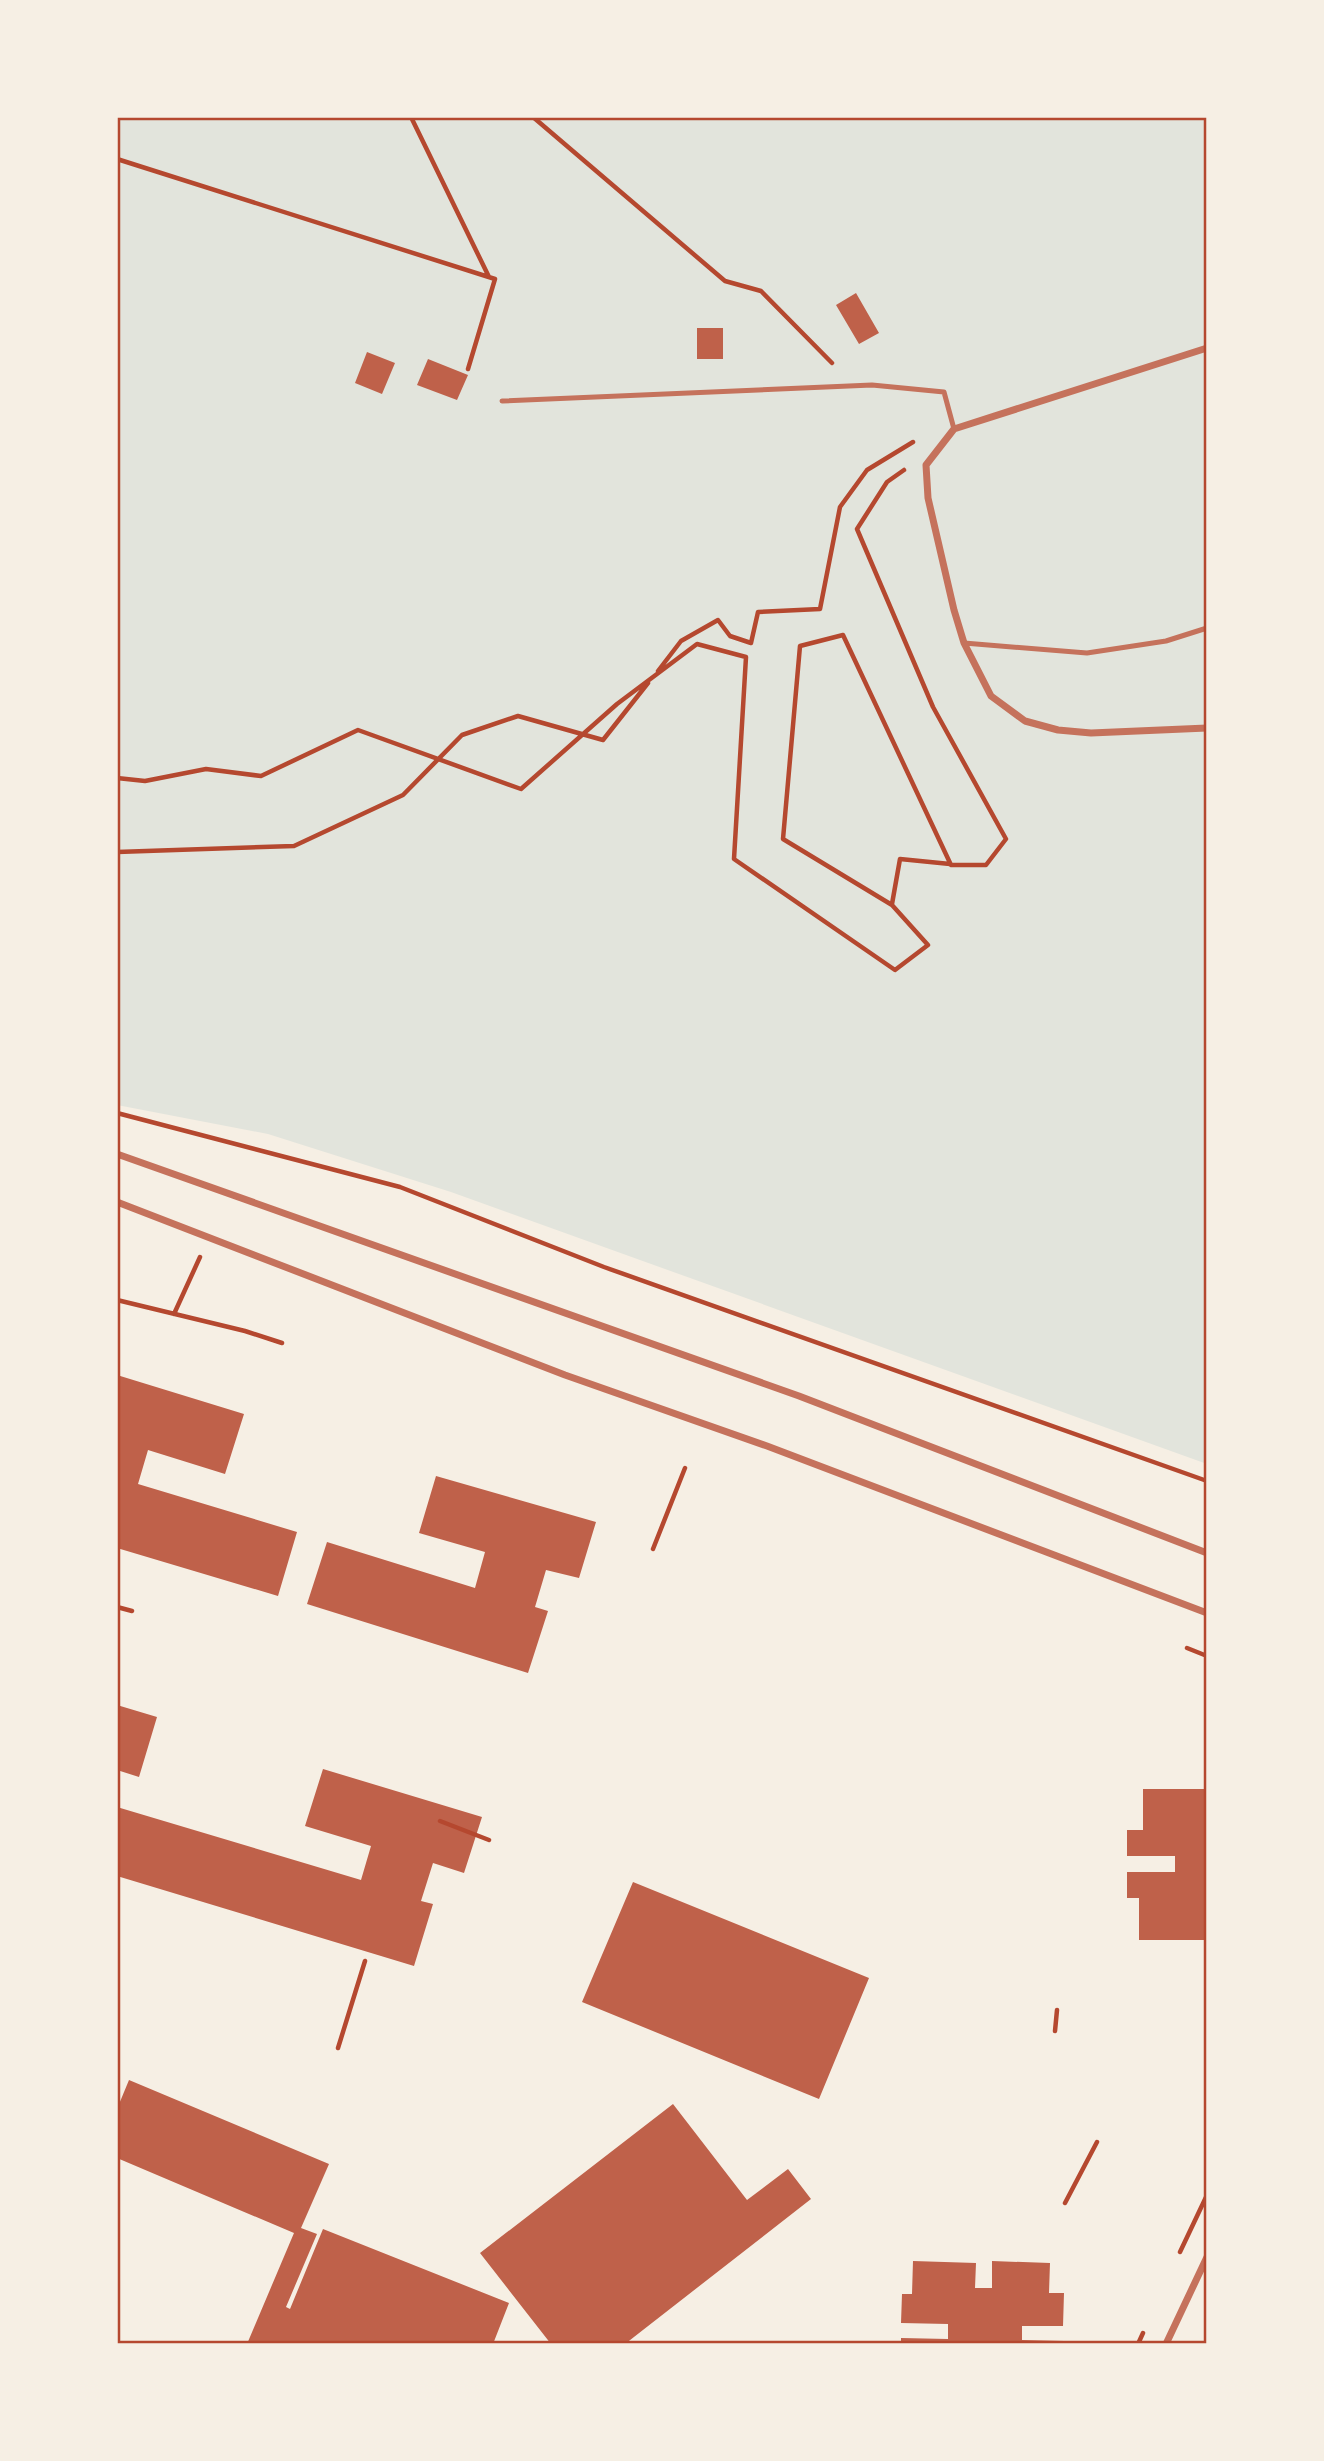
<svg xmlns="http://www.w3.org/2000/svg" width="1324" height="2461" font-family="Lora,serif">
  <rect width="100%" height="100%" fill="#f6efe4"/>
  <path fill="#e2e4dc" d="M117 117H1207V1464L451 1192 268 1134 117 1105Z"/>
  <path fill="#bf614a" d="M856 293 879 333 859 344 836 305Z
    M697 328H723V359H697Z
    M367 352 395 363 382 394 355 383Z
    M428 359 468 375 457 400 417 385Z
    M117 1375 244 1414 225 1474 148 1450 138 1484 297 1532 278 1596 117 1548Z
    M436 1476 596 1522 579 1578 546 1570 535 1607 548 1611 528 1673 307 1604 327 1542 475 1588 485 1552 419 1533Z
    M117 1705 157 1717 139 1777 117 1770Z
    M323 1769 482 1817 464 1873 433 1863 421 1901 433 1904 414 1966 117 1876V1807L361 1880 371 1846 305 1826Z
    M1143 1789H1207V1940H1139V1898H1127V1872H1175V1856H1127V1830H1143Z
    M633 1882 869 1978 819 2099 582 2002Z
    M129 2080 329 2164 301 2228 317 2234 286 2307 290 2309 323 2229 509 2303 493 2344H247L294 2233 117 2158V2109Z
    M673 2104 747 2200 788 2169 811 2199 625 2344H551L480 2253Z
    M913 2261 976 2263 975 2288H992V2261L1050 2263 1049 2293H1064L1063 2326H1022V2340L1064 2341V2344H901V2338L948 2339V2324L901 2323 902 2294H912Z"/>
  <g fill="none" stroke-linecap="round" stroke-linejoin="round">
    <path stroke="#b5482f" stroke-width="4.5" d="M411 117 489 277
      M533 117 725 281 761 291 832 363
      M117 159 495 279 468 369
      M658 671 681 641 718 620 730 636 751 643 758 612 820 609 840 507 867 470 913 442
      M117 778 145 781 206 769 261 776 358 730 521 789 617 704 697 644 746 657 734 859 895 970 928 945 892 905 783 839 800 646 843 635 951 865H986L1006 839 933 707 857 529 887 482 904 470
      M117 852 294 846 403 795 462 735 518 716 603 740 648 683
      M892 904 900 859 950 864
      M117 1113 400 1187 604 1267 1207 1481
      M117 1300 245 1331 282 1343
      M174 1314 200 1257
      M653 1549 685 1468
      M117 1607 132 1611
      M1187 1648 1207 1656
      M440 1821 489 1840
      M1055 2031 1057 2010
      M338 2048 365 1961
      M1065 2203 1097 2142
      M1180 2252 1207 2195
      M1138 2344 1143 2333"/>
    <path stroke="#c5725c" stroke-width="5" d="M502 401 872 385 944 392 954 429
      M964 643 1087 653 1166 641 1207 628"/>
    <path stroke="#c5725c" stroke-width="7" d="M1207 348 954 429 926 465 928 498 954 610 964 643 991 696 1025 721 1058 730 1091 733 1207 728
      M117 1154 799 1396 1207 1553
      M117 1202 565 1375 767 1446 1207 1613
      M1166 2344 1207 2257"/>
  </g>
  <rect width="1324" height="2461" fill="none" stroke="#f6efe4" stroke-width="238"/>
  <rect x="119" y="119" width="1086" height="2223" fill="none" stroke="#b5482f" stroke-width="2.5"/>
</svg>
